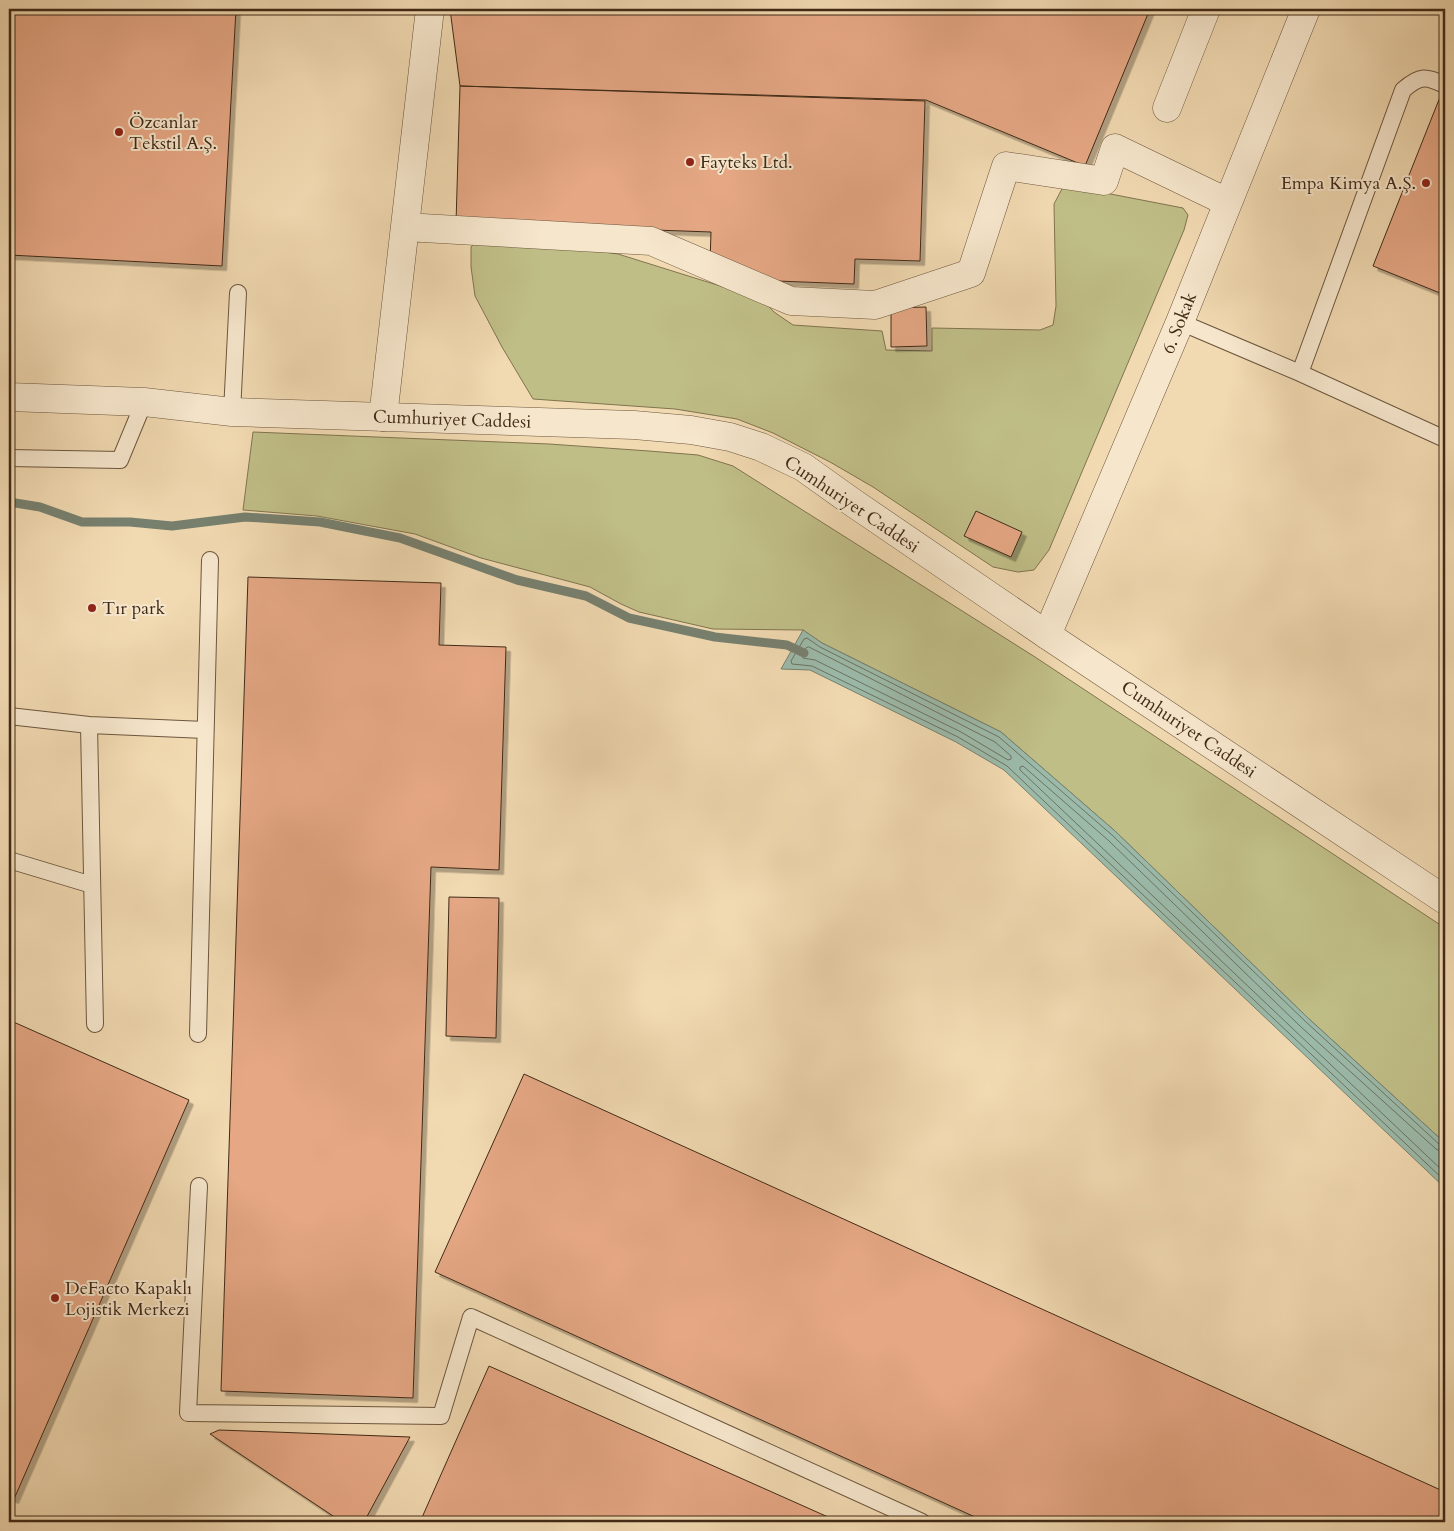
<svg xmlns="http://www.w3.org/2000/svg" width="1454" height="1531" font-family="Cardo,serif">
  <defs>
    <filter id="shadow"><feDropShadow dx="4.5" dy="4.5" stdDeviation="0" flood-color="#0004"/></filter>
  </defs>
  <rect width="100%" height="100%" fill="#f1d9b1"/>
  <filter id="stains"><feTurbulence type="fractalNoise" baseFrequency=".004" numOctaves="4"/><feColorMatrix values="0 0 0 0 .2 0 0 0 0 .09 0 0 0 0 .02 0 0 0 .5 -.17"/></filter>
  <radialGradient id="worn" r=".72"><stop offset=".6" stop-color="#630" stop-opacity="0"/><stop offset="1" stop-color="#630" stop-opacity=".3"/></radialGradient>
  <path fill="#c0be87" stroke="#80744f" d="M1064 185 1183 208 1188 215 1184 230 1049 550 1034 570 1018 572 993 567 873 487 830 462 773 433 737 419 675 409 533 399 502 347 475 296 471 267V247L478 239 504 238 618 254 762 299 774 312 793 325 882 331 886 350 932 351V328L1040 330 1053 325 1056 306 1054 204Z
    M253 432 549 444 649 451 698 455 733 466 1035 657 1445 928V1143L1308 1018 1115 831 1001 732 822 643 803 630 713 629 639 612 621 604 590 587 481 558 415 534 317 516 243 510Z"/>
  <path fill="#9bbaaa" stroke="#77806f" d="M803 630 822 643 1001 732 1115 831 1308 1018 1445 1143V1188L1004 770 956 742 810 670 781 669Z"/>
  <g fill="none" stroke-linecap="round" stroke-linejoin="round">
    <path stroke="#6e7260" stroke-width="1" d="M809 647 995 742 1011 756V759L1008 760 961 732 815 660 803 658 802 655 806 648Z
      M1445 1146 1440 1145 1305 1021 1112 835 999 737 820 647 807 638 804 639 791 661 792 664 812 666 958 737 1007 766 1445 1181
      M1445 1153 1436 1149 1300 1026 1108 840 1023 766 1020 767V770L1445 1173"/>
    <path stroke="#77806f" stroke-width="9" d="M9 502 40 507 82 522H130L172 526 245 517 320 522 400 538 517 580 586 596 629 618 715 637 787 645 804 653"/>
  </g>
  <path fill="#e5a784" stroke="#402a17" filter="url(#shadow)" d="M9 9H236L222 266 9 255Z
    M450 9H1150L1085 166 926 100 460 86Z
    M460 86 925 101 920 261 855 259 854 284 726 279 710 263 711 232 456 223Z
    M1440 97 1445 99V295L1373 266Z
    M926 307 927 346 891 347V308Z
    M976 511 1022 532 1011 557 964 536Z
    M248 577 441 583 439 645 506 647 499 870 431 867 413 1398 221 1391Z
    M449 897 499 898 496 1038 446 1036Z
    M9 1020 189 1100 14 1499 9 1497Z
    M524 1074 1445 1492V1522H986L435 1272Z
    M489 1366 837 1521 836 1522H420Z
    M219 1430 410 1437 364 1522H342L210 1434Z"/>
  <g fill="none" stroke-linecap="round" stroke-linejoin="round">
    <g stroke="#6c563e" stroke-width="18">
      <path id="service" d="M1180 322 1300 373 1445 439
        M1300 373 1403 90C1420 75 1426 76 1445 85
        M232 412 238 293
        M9 458 120 460 144 402
        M9 716 89 725 95 1024
        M89 725 205 730
        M9 860 92 885
        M198 1034 210 560
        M199 1186 188 1413 441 1416 471 1317 922 1522"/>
    </g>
    <g stroke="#6c563e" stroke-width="29">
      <path id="minor" d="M1167 108 1206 9
        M405 227 651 241 791 301 875 305 971 273 1006 166 1104 181 1115 148 1227 202
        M383 417 430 9
        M1047 635 1180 322 1306 9"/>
    </g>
    <g stroke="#6c563e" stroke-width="29">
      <path id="tertiary" d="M9 397 144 402 232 412 634 425 691 430 730 437 761 447 803 467 852 502 1047 635 1445 900"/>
    </g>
    <use href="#service" stroke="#f6e6cc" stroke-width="16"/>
    <use href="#minor" stroke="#f6e6cc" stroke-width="28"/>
    <use href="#tertiary" stroke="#f6e6cc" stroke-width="28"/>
  </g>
  <g fill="#8f2418" stroke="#f6e6cc" stroke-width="2">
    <circle cx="119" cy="132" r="5"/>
    <circle cx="690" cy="162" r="5"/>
    <circle cx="1426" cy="183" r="5"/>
    <circle cx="92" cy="608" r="5"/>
    <circle cx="55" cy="1298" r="5"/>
  </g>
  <g text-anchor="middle" stroke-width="4" stroke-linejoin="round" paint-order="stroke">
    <g font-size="18" fill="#402a17" stroke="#f6e6cc" text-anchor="start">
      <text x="129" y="128">Özcanlar<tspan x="129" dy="21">Tekstil A.Ş.</tspan></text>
      <text x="700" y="168">Fayteks Ltd.</text>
      <text x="1416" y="189" text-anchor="end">Empa Kimya A.Ş.</text>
      <text x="102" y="614">Tır park</text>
      <text x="65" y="1294">DeFacto Kapaklı<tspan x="65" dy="21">Lojistik Merkezi</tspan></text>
    </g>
    <g font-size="18" fill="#402a17" stroke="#f6e6cc">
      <text transform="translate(1179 323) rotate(-68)" y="6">6. Sokak</text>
      <text transform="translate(452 419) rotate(2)" y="6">Cumhuriyet Caddesi</text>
      <text transform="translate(852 504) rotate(34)" y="6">Cumhuriyet Caddesi</text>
      <text transform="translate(1189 729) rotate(34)" y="6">Cumhuriyet Caddesi</text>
    </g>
  </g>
  <rect width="1454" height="1531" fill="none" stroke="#f1d9b1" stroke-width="30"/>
  <rect x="10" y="10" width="1434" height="1511" fill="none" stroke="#402a17" stroke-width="2.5"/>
  <rect x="15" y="15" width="1424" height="1501" fill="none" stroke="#402a17"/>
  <rect width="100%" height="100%" filter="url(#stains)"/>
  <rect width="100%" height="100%" fill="url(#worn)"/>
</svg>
